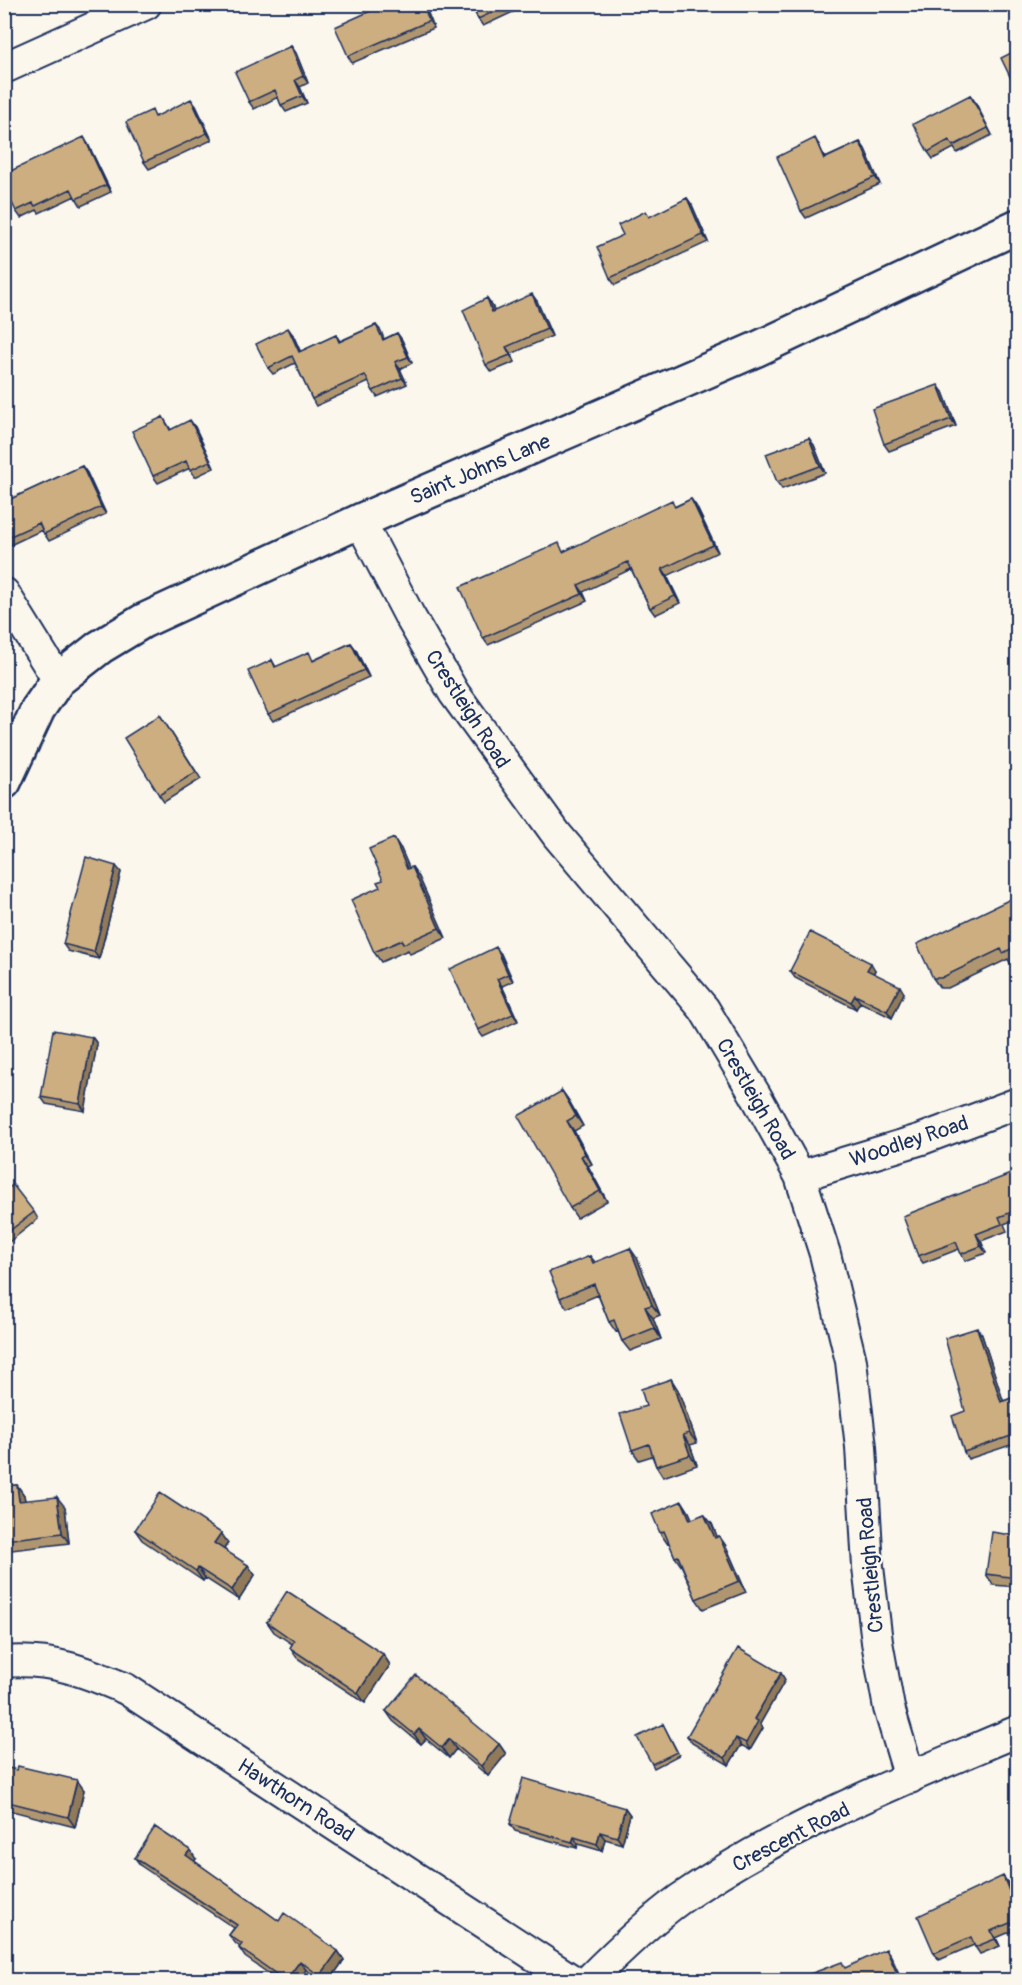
<svg xmlns="http://www.w3.org/2000/svg" width="1022" height="1985" font-family="Pangolin,sans-serif">
  <rect width="100%" height="100%" fill="#fbf7ec"/>
  <filter id="ink" filterUnits="userSpaceOnUse"><feTurbulence type="fractalNoise" baseFrequency=".0167" numOctaves="2"/><feDisplacementMap in="SourceGraphic" scale="12" xChannelSelector="R" yChannelSelector="G"/><feConvolveMatrix kernelMatrix="1 2 1 2 8 2 1 2 1" color-interpolation-filters="sRGB"/></filter>
  <g filter="url(#ink)">
    <g fill="none" stroke-linecap="round" stroke-linejoin="round">
      <g stroke="#1b2f5e" stroke-width="34">
        <path id="street" d="M4 68 146 4
          M360 521 409 615 454 693 557 835 704 1009 756 1096 800 1176 825 1254 851 1361 861 1447 868 1567 877 1642 889 1708 910 1778
          M4 593 58 680
          M800 1176 922 1139 1018 1103
          M4 1662C51 1658 84 1671 126 1689L572 1980
          M589 1980C618 1951 647 1923 680 1899 783 1827 903 1780 1018 1731"/>
      </g>
      <g stroke="#1b2f5e" stroke-width="38">
        <path id="secondary" d="M4 782 38 709 58 680 100 647 143 621 360 521 757 349 1018 226"/>
      </g>
      <use href="#street" stroke="#fbf7ec" stroke-width="30"/>
      <use href="#secondary" stroke="#fbf7ec" stroke-width="33"/>
    </g>
    <path fill="#b0966f" stroke="#1b2f5e" stroke-width="1.5" d="M386 4H424L434 28 352 63 348 56Z
      M471 4H530L483 26 478 19Z
      M291 46 296 53 308 83 300 87 307 103 286 112 281 105 278 97 254 109 249 102Z
      M970 95 975 102 992 135 957 153 954 148 933 159 928 152Z
      M196 106 212 140 149 169 144 162 156 116Z
      M860 142 865 149 880 184 806 218 801 211 819 145 825 158Z
      M88 144 111 192 81 206 75 196 39 213 37 210 21 218 16 211Z
      M687 198 692 205 708 242 615 285 610 278 623 235Z
      M487 298 492 305 494 311 537 301 552 336 511 354 515 362 491 372 486 365Z
      M376 325 381 331 384 339 397 333 402 340 412 363 400 369 407 384 377 397 373 391 369 382 316 406 312 399 295 363 273 374 268 368 293 335 300 352 336 335 340 341Z
      M943 392 956 426 889 451 884 444Z
      M163 417 171 430 195 427 214 468 195 477 190 468 158 483 153 476Z
      M814 445 825 473 782 489 777 482Z
      M82 466 87 473 106 514 49 541 42 530 8 546 4 541V502Z
      M691 499 696 506 718 552 667 576 680 603 655 615 650 608 631 569 583 592 587 601 488 645 483 638 565 551 676 506Z
      M351 643 356 650 369 677 273 721 268 714 272 660 276 667 314 660Z
      M160 715 201 779 164 802 159 795Z
      M401 849 409 868 412 867 419 877 446 938 410 954 408 950 381 962 374 952 380 887 383 880Z
      M121 872 99 959 68 951 63 944Z
      M1017 896V960L1010 963 1008 959 948 988H940L933 978Z
      M501 954 513 981 502 986 518 1021 483 1037 478 1030Z
      M875 970 874 973 904 993 892 1018 860 1002 856 1009 795 978 790 971Z
      M92 1037 97 1044 85 1111 46 1104 41 1097Z
      M562 1091 569 1101 583 1126 574 1131 592 1164 588 1166 607 1201 577 1218 570 1208Z
      M1017 1179V1219L1004 1224 1007 1231 981 1241 986 1253 965 1261 959 1249 923 1263 918 1256Z
      M4 1191 34 1212 38 1219 4 1246Z
      M590 1256 595 1262 637 1258 660 1315 653 1318 661 1339 630 1351 622 1341 618 1331 616 1332 609 1322 598 1295 567 1308 560 1298Z
      M982 1335 1003 1401 1017 1396V1443L968 1459 964 1452 965 1411Z
      M671 1379 678 1390 697 1443 690 1445 697 1465 663 1477 656 1466 652 1456 639 1460 632 1450 646 1406Z
      M17 1485 24 1495 25 1501 65 1507 69 1543 4 1551V1486Z
      M682 1501 689 1512 692 1519 712 1524 717 1537 719 1536 726 1546 746 1592 703 1609 696 1599 682 1567 675 1557 669 1542 667 1543 660 1533Z
      M135 1530 221 1533 228 1543 224 1549 255 1575 239 1600 205 1578 203 1581 142 1540Z
      M1017 1536V1587L993 1585 986 1574Z
      M267 1622 383 1654 390 1665 365 1703 297 1658 290 1648 292 1644 274 1632Z
      M781 1673 785 1680 760 1724 763 1728 750 1750 741 1745 729 1765 692 1743 687 1736Z
      M386 1711 499 1744 506 1754 488 1776 456 1749 449 1758 426 1739 421 1744 393 1721Z
      M663 1724 679 1755 654 1768 652 1764Z
      M4 1767 84 1790 75 1827 4 1809Z
      M625 1808 630 1815 622 1844 605 1839 602 1851 578 1844 577 1848 515 1831 510 1824Z
      M135 1858 196 1859 194 1861 279 1921 338 1951 344 1960 330 1980H320L306 1970 298 1980H278L245 1957 239 1948 240 1947 236 1944 229 1935 234 1928 141 1866Z
      M1008 1883 1017 1906V1929L996 1938 1000 1946 980 1954 974 1945 939 1960 934 1953Z"/>
    <path fill="#907a5a" stroke="#1b2f5e" stroke-width="1.5" d="M422 4H424L434 28 429 21Z
      M291 46 296 53 308 83 303 76Z
      M295 80 300 87 307 103 302 96Z
      M970 95 975 102 992 135 988 128Z
      M191 99 196 106 212 140 207 133Z
      M84 137 88 144 111 192 106 185Z
      M815 138 819 145 828 166 824 159Z
      M860 142 865 149 880 184 875 177Z
      M687 198 692 205 708 242 703 235Z
      M532 294 537 301 552 336 547 329Z
      M487 298 492 305 497 319 492 312Z
      M288 328 293 335 304 359 299 352Z
      M397 333 402 340 412 363 408 357Z
      M506 347 511 354 515 362 510 355Z
      M395 362 400 369 407 384 402 378Z
      M938 385 943 392 956 426 951 419Z
      M190 420 195 427 214 468 210 461Z
      M809 438 814 445 825 473 820 466Z
      M82 466 87 473 106 514 101 507Z
      M691 499 696 506 718 552 713 545Z
      M662 569 667 576 680 603 675 596Z
      M578 585 583 592 587 601 582 594Z
      M351 643 356 650 369 677 364 670Z
      M394 838 401 849 414 879 407 869Z
      M116 866 121 872 99 959 94 952Z
      M412 867 419 877 446 938 439 928Z
      M496 947 501 954 513 981 508 974Z
      M871 963 875 970 872 976 867 970Z
      M497 979 502 986 518 1021 513 1014Z
      M900 986 904 993 892 1018 887 1011Z
      M855 995 860 1002 856 1009 851 1002Z
      M92 1037 97 1044 85 1111 80 1104Z
      M562 1091 569 1101 583 1126 576 1116Z
      M567 1121 574 1131 592 1164 585 1154Z
      M581 1156 588 1166 607 1201 600 1191Z
      M976 1234 981 1241 986 1253 981 1246Z
      M630 1248 637 1258 660 1315 652 1305Z
      M645 1307 653 1318 661 1339 654 1328Z
      M977 1328 982 1335 1006 1409 1001 1402Z
      M671 1379 678 1390 697 1443 689 1433Z
      M683 1435 690 1445 697 1465 690 1455Z
      M17 1485 24 1495 27 1512 19 1501Z
      M57 1497 65 1507 69 1543 62 1533Z
      M682 1501 689 1512 697 1530 690 1520Z
      M704 1514 712 1524 722 1548 715 1538Z
      M221 1533 228 1543 221 1553 214 1543Z
      M719 1536 726 1546 746 1592 739 1581Z
      M248 1565 255 1575 239 1600 232 1590Z
      M198 1568 205 1578 203 1581 196 1571Z
      M383 1654 390 1665 365 1703 358 1693Z
      M781 1673 785 1680 760 1724 763 1728 750 1750 746 1743 754 1719Z
      M419 1729 426 1739 421 1744 414 1734Z
      M736 1738 741 1745 729 1765 725 1758Z
      M449 1739 456 1749 449 1758 442 1748Z
      M499 1744 506 1754 488 1776 481 1766Z
      M77 1780 84 1790 75 1827 68 1817Z
      M625 1808 630 1815 622 1844 617 1837Z
      M600 1832 605 1839 602 1851 597 1844Z
      M574 1837 578 1844 577 1848 572 1842Z
      M190 1850 196 1859 192 1864 186 1855Z
      M1003 1876 1008 1883 1017 1906V1911Z
      M991 1931 996 1938 1000 1946 995 1939Z
      M886 1949 891 1956 902 1980H900L899 1978Z
      M338 1951 344 1960 330 1980H323L320 1976Z
      M300 1961 306 1970 298 1980H286Z"/>
    <path fill="#cdae81" stroke="#1b2f5e" stroke-width="1.5" d="M386 4H422L429 21 348 56 335 27Z
      M471 4H510L478 19Z
      M291 46 303 76 295 80 302 96 281 105 275 90 249 102 235 72Z
      M1017 50V91L1001 58Z
      M970 95 988 128 953 146 949 140 928 152 913 124Z
      M191 99 207 133 144 162 126 122 152 110 155 117Z
      M84 137 106 185 76 199 71 189 35 206 33 203 16 211 4 187V174Z
      M815 138 824 159 860 142 875 177 801 211 777 157Z
      M687 198 703 235 610 278 597 247 623 235 618 225 646 211 649 217Z
      M532 294 547 329 506 347 510 355 486 365 463 310 487 298 492 312Z
      M376 325 383 340 397 333 408 357 395 362 402 378 373 391 365 375 312 399 292 356 268 368 256 344 288 328 299 352 336 335 339 342Z
      M938 385 951 419 884 444 872 409Z
      M163 417 170 430 190 420 210 461 190 470 186 461 153 476 132 431Z
      M809 438 820 466 777 482 766 454Z
      M82 466 101 507 44 534 39 523 4 539V502Z
      M691 499 713 545 662 569 675 596 650 608 628 562 578 585 582 594 483 638 460 587 559 543 563 552 672 500 675 507Z
      M351 643 364 670 268 714 248 671 272 660 275 667 309 652 313 661Z
      M160 715 196 772 159 795 124 738Z
      M394 838 407 869 412 867 439 928 403 944 402 940 374 952 351 900 380 887 377 882 383 880 369 849Z
      M86 857 116 866 94 952 63 944Z
      M1017 896V946L1003 953 1001 949 941 978H933L917 944Z
      M810 932 871 963 867 970 900 986 887 1011 855 995 851 1002 790 971Z
      M496 947 508 974 497 979 513 1014 478 1030 450 969Z
      M53 1030 92 1037 80 1104 41 1097Z
      M562 1091 576 1116 567 1121 585 1154 581 1156 600 1191 570 1208 518 1116Z
      M1013 1173 1017 1184V1210L999 1217 1002 1224 976 1234 981 1246 961 1254 956 1242 918 1256 903 1216Z
      M13 1185 34 1212 4 1235V1191Z
      M630 1248 652 1305 645 1307 654 1328 622 1341 614 1320 609 1322 594 1284 560 1298 549 1272 590 1256 593 1263Z
      M977 1328 1001 1402 1017 1396V1431H1016L1017 1434 964 1452 952 1416 965 1411 945 1338Z
      M671 1379 689 1433 683 1435 690 1455 656 1466 649 1444 632 1450 620 1414 646 1406 641 1389Z
      M17 1485 19 1501 57 1497 62 1533 4 1540V1486Z
      M160 1493 221 1533 214 1543 248 1565 232 1590 198 1568 196 1571 135 1530Z
      M682 1501 690 1520 704 1514 715 1538 719 1536 739 1581 696 1599 678 1556 675 1557 664 1531 660 1533 652 1514Z
      M992 1532 1017 1536V1578L986 1574Z
      M287 1591 383 1654 358 1693 290 1648 294 1641 267 1622Z
      M738 1648 781 1673 754 1719 758 1721 746 1743 736 1738 725 1758 687 1736Z
      M416 1675 499 1744 481 1766 449 1739 442 1748 419 1729 414 1734 386 1711Z
      M663 1724 677 1752 652 1764 637 1737Z
      M18 1766 77 1780 68 1817 4 1801V1767L17 1770Z
      M523 1778 625 1808 617 1837 600 1832 597 1844 574 1837 572 1842 510 1824Z
      M155 1827 190 1850 186 1855 279 1921 284 1913 338 1951 320 1976 300 1961 286 1980H285L239 1948 242 1944 229 1935 237 1925 135 1858Z
      M1003 1876 1017 1911V1920L991 1931 995 1939 975 1947 971 1937 934 1953 918 1916Z
      M886 1949 899 1978 894 1980H794L842 1962 845 1968Z"/>
  </g>
  <g text-anchor="middle" stroke-width="4.5" stroke-linejoin="round" paint-order="stroke">
    <g font-size="21" fill="#1b2f5e" stroke="#fbf7ec">
      <text transform="translate(480 469) rotate(-23)" y="7">Saint Johns Lane</text>
      <text transform="translate(468 709) rotate(57)" y="7">Crestleigh Road</text>
      <text transform="translate(756 1099) rotate(60)" y="7">Crestleigh Road</text>
      <text transform="translate(909 1141) rotate(-18)" y="7">Woodley Road</text>
      <text transform="translate(870 1565) rotate(-95)" y="7">Crestleigh Road</text>
      <text transform="translate(296 1800) rotate(33)" y="7">Hawthorn Road</text>
      <text transform="translate(791 1837) rotate(-27)" y="7">Crescent Road</text>
    </g>
  </g>
  <rect width="1022" height="1985" fill="none" stroke="#fbf7ec" stroke-width="24"/>
  <rect x="12" y="12" width="998" height="1961" fill="none" stroke="#1b2f5e" stroke-width="2" filter="url(#ink)"/>
</svg>
